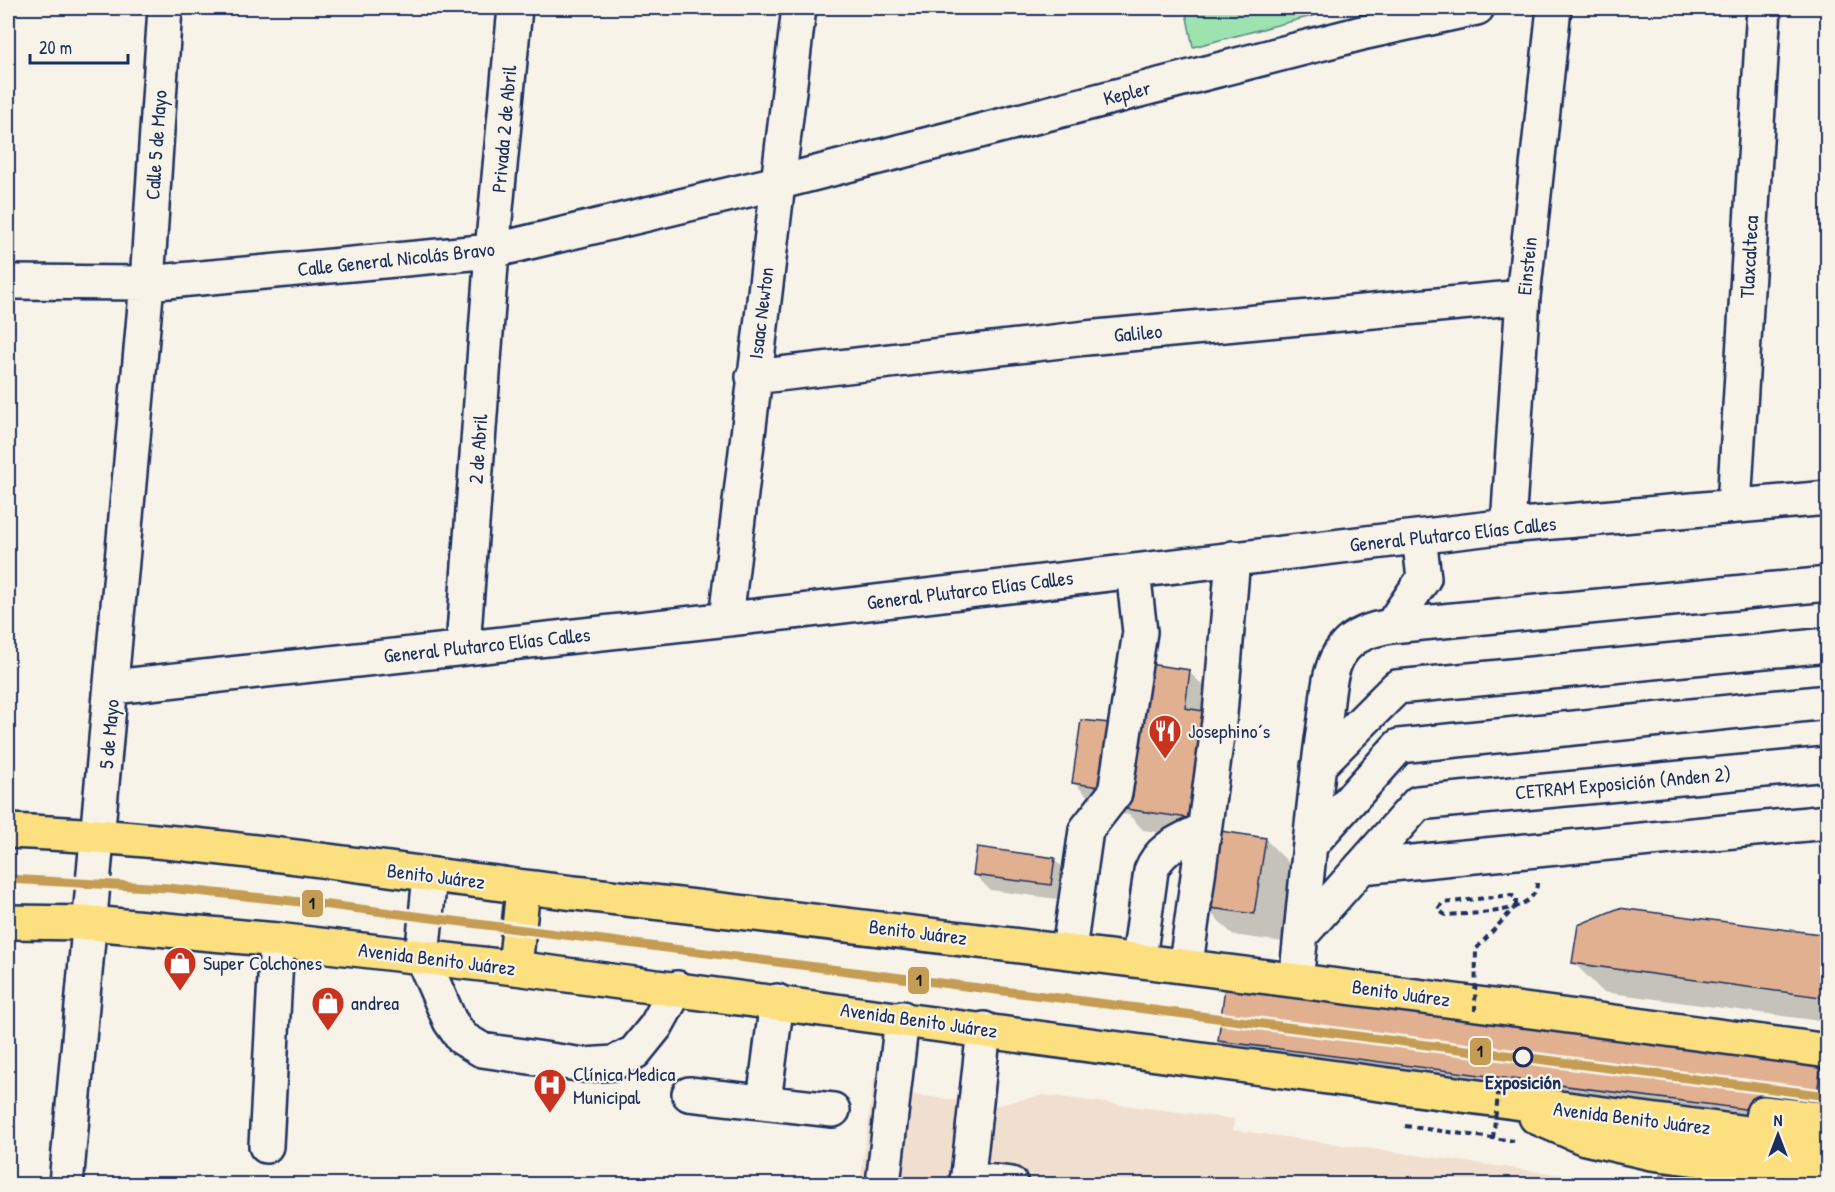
<svg xmlns="http://www.w3.org/2000/svg" width="1835" height="1192" font-family="'Patrick Hand',sans-serif">
  <rect width="100%" height="100%" fill="#f7f3e8"/>
  <filter id="ink" filterUnits="userSpaceOnUse"><feTurbulence type="fractalNoise" baseFrequency=".0167" numOctaves="2"/><feDisplacementMap in="SourceGraphic" scale="12" xChannelSelector="R" yChannelSelector="G"/><feConvolveMatrix kernelMatrix="1 2 1 2 8 2 1 2 1" color-interpolation-filters="sRGB"/></filter>
  <g filter="url(#ink)">
    <path fill="#f0dfce" d="M886 1077 914 1095 998 1105 1043 1095 1234 1119 1233 1130 1629 1184H860L874 1078Z"/>
    <path fill="#9ce3b0" stroke="#5c8987" stroke-width="1.5" d="M1185 8H1343L1193 47Z"/>
    <path fill="#0003" d="M1189 672 1212 694 1218 832 1265 839 1294 868 1283 942 1233 935 1204 906 1214 840 1143 830 1129 815 1103 811 1074 783 1109 725Z
      M1054 859 1069 874 1065 900 990 890 975 875Z
      M1828 937V1022L1603 992 1574 963Z
      M1219 1041 1828 1063V1132L1234 1056Z
      M1664 1162 1773 1184H1661Z"/>
    <path fill="#e0b091" stroke="#1b2f5e" stroke-width="1.5" d="M1141 663 1190 670 1185 708 1210 712 1195 819 1119 808Z
      M1081 720 1110 723 1100 787 1072 783Z
      M1214 830 1266 838 1254 914 1203 907Z
      M977 847 1055 858 1051 885 973 875Z
      M1619 908 1828 935V998L1572 963 1578 925Z
      M1226 979 1822 1056 1814 1118 1218 1041Z
      M1663 1160 1767 1173 1765 1184H1659Z
      M1593 1179 1629 1184H1592Z"/>
    <g fill="none" stroke-linecap="round" stroke-linejoin="round">
      <g stroke="#1b2f5e" stroke-width="38">
        <path id="minor" d="M8 282 147 283 492 251 777 183 1362 33 1477 8
          M753 377 1086 338 1523 297
          M1734 506 1764 8
          M1508 526 1523 297 1554 8
          M726 619 799 8
          M1391 626 1828 584
          M463 647 492 251 515 8
          M113 687 801 611 1508 526 1828 498
          M1318 766 1397 687 1828 645
          M1310 845 1399 746 1828 702
          M1361 867 1828 822
          M430 875 422 957 450 1021 462 1038 482 1050 584 1065 614 1063 635 1052 656 1026 677 988
          M1301 935 1418 803 1828 764
          M1069 950 1086 830 1115 793 1140 632 1133 571
          M1139 959 1151 871C1160 847 1181 841 1203 830
          M1186 964 1220 714 1233 558
          M1296 980C1306 893 1312 806 1325 719 1328 697 1328 667 1343 649 1355 634 1373 629 1391 626L1424 578 1419 537
          M689 1094 833 1110
          M764 1101 777 1001
          M266 1146 277 940
          M967 1179 1011 1184
          M66 1184 147 283 165 8
          M883 1184 902 1018
          M967 1184 984 1029
          M1713 1184 1716 1163"/>
      </g>
      <g stroke="#1b2f5e" stroke-width="38">
        <path id="major" d="M8 831C201 838 392 872 584 894 999 942 1414 994 1828 1051
          M8 922 91 923 277 940 515 968 1828 1144
          M515 968 523 887
          M1763 1113 1828 1120
          M1536 1117 1585 1138 1651 1153 1828 1176"/>
      </g>
      <path stroke="#1b2f5e" stroke-width="4" stroke-dasharray="6 4.5" stroke-linecap="butt" d="M1516 906V898L1511 895 1443 903 1438 909 1445 915C1468 913 1537 916 1537 883
        M1405 1126 1514 1141"/>
      <use href="#minor" stroke="#f7f3e8" stroke-width="33"/>
      <use href="#major" stroke="#fce080" stroke-width="33"/>
      <path stroke="#1b2f5e" stroke-width="4" stroke-dasharray="6 4.5" stroke-linecap="butt" d="M1475 1011 1476 949 1516 906
        M1493 1138 1500 1078"/>
      <g stroke="#f7f3e8" stroke-width="14">
        <path id="metro-1" d="M8 879 168 888 329 905 1828 1096"/>
      </g>
      <use href="#metro-1" stroke="#c59c53" stroke-width="9"/>
    </g>
  </g>
  <defs>
    <g id="restaurant-pin" transform="scale(1.725)"><path d="M0 17L-7.5 6A9.5 9.5 0 1 1 7.5 6Z" fill="#c8321e" stroke="#f7f3e8"/><path d="M-5-6h1v4h1v-4h1v4h1v-4h1v5L-1.5 .5V6h-2V.5L-5-1ZM5-6V6H3V1.5H1.5Q1.5-4 5-6Z" fill="#fff"/></g>
    <g id="shop-pin" transform="scale(1.725)"><path d="M0 17L-7.5 6A9.5 9.5 0 1 1 7.5 6Z" fill="#c8321e" stroke="#f7f3e8"/><path d="M-5-2.5h2.3a2.7 3.5 0 0 1 5.4 0H5L5.5 6h-11ZM-1.5-2.5h3a1.5 2.3 0 0 0-3 0Z" fill="#fff"/></g>
    <g id="hospital-pin" transform="scale(1.725)"><path d="M0 17L-7.5 6A9.5 9.5 0 1 1 7.5 6Z" fill="#c8321e" stroke="#f7f3e8"/><path d="M-5-5h3v3.5h4V-5h3V5h-3V1.5h-4V5h-3Z" fill="#fff"/></g>
  </defs>
  <g fill-rule="evenodd">
    <use href="#restaurant-pin" x="1165" y="731"/>
    <use href="#shop-pin" x="180" y="963"/>
    <use href="#shop-pin" x="328" y="1003"/>
    <use href="#hospital-pin" x="550" y="1085"/>
  </g>
  <circle fill="#f7f3e8" stroke="#1b2f5e" stroke-width="3" cx="1523" cy="1057" r="9"/>
  <g text-anchor="middle" stroke-width="4.5" stroke-linejoin="round" paint-order="stroke">
    <g font-size="20" fill="#1b2f5e" stroke="#f7f3e8">
      <text transform="translate(1127 93) rotate(-14)" y="7">Kepler</text>
      <text transform="translate(504 129) rotate(-85)" y="7">Privada 2 de Abril</text>
      <text transform="translate(156 145) rotate(-86)" y="7">Calle 5 de Mayo</text>
      <text transform="translate(1749 257) rotate(-87)" y="7">Tlaxcalteca</text>
      <text transform="translate(396 259) rotate(-6)" y="7">Calle General Nicolás Bravo</text>
      <text transform="translate(1527 266) rotate(-84)" y="7">Einstein</text>
      <text transform="translate(761 313) rotate(-83)" y="7">Isaac Newton</text>
      <text transform="translate(1138 333) rotate(-5)" y="7">Galileo</text>
      <text transform="translate(478 449) rotate(-86)" y="7">2 de Abril</text>
      <text transform="translate(1453 534) rotate(-6)" y="7">General Plutarco Elías Calles</text>
      <text transform="translate(970 590) rotate(-7)" y="7">General Plutarco Elías Calles</text>
      <text transform="translate(487 645) rotate(-6)" y="7">General Plutarco Elías Calles</text>
      <text transform="translate(109 734) rotate(-85)" y="7">5 de Mayo</text>
      <text transform="translate(1623 783) rotate(-5)" y="7">CETRAM Exposición (Anden 2)</text>
      <text transform="translate(436 876) rotate(7)" y="7">Benito Juárez</text>
      <text transform="translate(918 932) rotate(7)" y="7">Benito Juárez</text>
      <text transform="translate(437 959) rotate(7)" y="7">Avenida Benito Juárez</text>
      <text transform="translate(1401 993) rotate(8)" y="7">Benito Juárez</text>
      <text transform="translate(919 1020) rotate(8)" y="7">Avenida Benito Juárez</text>
      <text transform="translate(1632 1118) rotate(7)" y="7">Avenida Benito Juárez</text>
    </g>
    <g font-size="20" fill="#1b2f5e" stroke="#f7f3e8" text-anchor="start">
      <text x="1188" y="738">Josephino´s</text>
      <text x="203" y="970">Super Colchones</text>
      <text x="351" y="1010">andrea</text>
      <text x="573" y="1081">Clínica Medica<tspan x="573" dy="23">Municipal</tspan></text>
    </g>
    <g font-size="20" font-weight="bold" fill="#1b2f5e" stroke="#f7f3e8">
      <text x="1523" y="1089">Exposición</text>
    </g>
  </g>
  <g stroke="#f7f3e8" stroke-width="2">
    <rect x="301" y="889" width="23" height="29" rx="6" fill="#c59c53"/>
    <rect x="907" y="966" width="23" height="29" rx="6" fill="#c59c53"/>
    <rect x="1469" y="1037" width="23" height="29" rx="6" fill="#c59c53"/>
  </g>
  <g font-size="16" text-anchor="middle" font-weight="bold" fill="#111">
    <text x="312" y="909">1</text>
    <text x="919" y="986">1</text>
    <text x="1480" y="1057">1</text>
  </g>
  <rect width="1835" height="1192" fill="none" stroke="#f7f3e8" stroke-width="30"/>
  <rect x="15" y="15" width="1805" height="1162" fill="none" stroke="#1b2f5e" stroke-width="2" filter="url(#ink)"/>
  <g transform="translate(1778 1135)" stroke="#f7f3e8" stroke-width="4.5" paint-order="stroke">
  <path d="M0-4.5L10 22L0 15L-10 22Z" fill="#1b2f5e"/>
  <text y="-9" font-size="16" font-weight="bold" text-anchor="middle" fill="#1b2f5e">N</text>
  </g>
  <path d="M30 54v9h98v-9" fill="none" stroke="#1b2f5e" stroke-width="3"/>
  <text x="39" y="54" font-size="18" fill="#1b2f5e" stroke="#f7f3e8" stroke-width="4.5" paint-order="stroke">20 m</text>
</svg>
